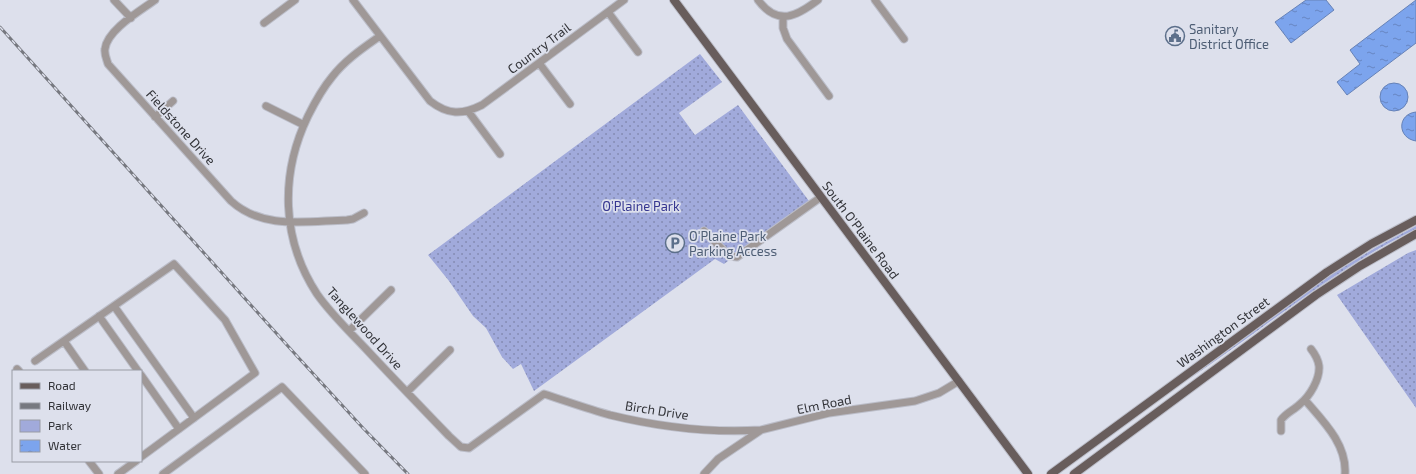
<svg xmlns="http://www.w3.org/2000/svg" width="1416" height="474" font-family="'Exo 2',sans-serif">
  <defs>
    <pattern id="green-dots" width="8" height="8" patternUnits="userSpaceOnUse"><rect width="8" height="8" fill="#a1aadb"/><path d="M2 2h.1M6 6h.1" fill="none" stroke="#848bb3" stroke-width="1.8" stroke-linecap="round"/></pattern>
    <pattern id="water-ripples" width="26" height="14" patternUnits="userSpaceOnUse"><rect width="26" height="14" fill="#7ca4ed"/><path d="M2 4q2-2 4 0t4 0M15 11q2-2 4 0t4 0" fill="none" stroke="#6686c1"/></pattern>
  </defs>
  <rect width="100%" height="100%" fill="#dde0ec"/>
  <path fill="url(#green-dots)" d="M700 54 722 82 679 113 695 135 738 105 809 201 724 264 715 259 534 391 521 364 513 369 502 357 486 328 473 316 449 281 428 255Z
    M1416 226V229C1334 269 1265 328 1189 379L1332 274 1375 248Z
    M1416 250V408L1337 295 1408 253Z"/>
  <path fill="url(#water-ripples)" stroke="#6682b7" d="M1306 0H1326L1334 10 1291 43 1275 22Z
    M1416 0V43L1347 95 1337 82 1360 64 1350 50Z
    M1380 97a14 14 0 1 1 28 0a14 14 0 1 1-28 0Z
    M1416 112V141C1397 138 1397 114 1416 112Z"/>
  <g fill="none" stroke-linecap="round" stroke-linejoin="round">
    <g stroke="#bbbdc8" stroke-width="9">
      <path id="minor" d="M114 0 131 18
        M155 0C140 11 107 30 105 49 104 54 107 60 108 64L231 201C263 230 306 221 347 220L353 219 364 213
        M353 0 430 101C448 115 462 115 482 105L624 0
        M758 0C778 27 797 16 818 0
        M875 0 904 39
        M608 12 638 52
        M783 17V28L787 39 829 96
        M264 23 295 0
        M380 36C363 48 345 60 332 77 322 89 315 102 308 116 280 174 281 239 317 294 331 314 349 331 366 349 393 378 421 407 449 436L461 447 469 448 544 394C566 401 588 409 610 415 659 427 711 433 761 430
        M539 63 570 104
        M266 106 304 125
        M468 111 500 154
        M155 117 173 101
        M704 231 729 256 737 257 821 197
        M114 306 194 418
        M99 316 138 371
        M349 331 391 290
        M64 341 85 371
        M35 361 174 264 225 320 255 373 141 457
        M17 369 19 371
        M141 375 179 429
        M407 392 450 350
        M1305 400C1323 421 1347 444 1345 474
        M1281 431V420C1286 413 1294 410 1300 404 1310 396 1320 379 1319 366 1318 359 1315 354 1311 349
        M89 461 99 474
        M118 474 136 461
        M163 474 282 387 365 474
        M704 474 718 459 761 430 829 413 915 401 939 393 959 381"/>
    </g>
    <g stroke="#bbbdc8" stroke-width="10">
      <path id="major" d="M674 0 1028 474
        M1051 474 1327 272 1371 244 1416 220
        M1074 474 1316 295 1360 266 1416 234"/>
    </g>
    <use href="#minor" stroke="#9f9897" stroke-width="7"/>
    <use href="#major" stroke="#685d5c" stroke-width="8"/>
    <g stroke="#777980" stroke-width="3">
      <path id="rail" d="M0 27 296 355 363 428 408 474"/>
    </g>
    <use href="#rail" stroke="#dde0ec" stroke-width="1.5" stroke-dasharray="4.5" stroke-linecap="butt"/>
  </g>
  <defs>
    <g id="civic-ring" transform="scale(1)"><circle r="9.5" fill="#dde0ec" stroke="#5c6f8a" stroke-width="1.5"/><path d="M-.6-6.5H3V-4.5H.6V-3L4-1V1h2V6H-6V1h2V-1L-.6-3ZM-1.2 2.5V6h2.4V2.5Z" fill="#5c6f8a"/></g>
    <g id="parking-ring" transform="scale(1)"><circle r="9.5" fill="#dde0ec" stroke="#5c6f8a" stroke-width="1.5"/><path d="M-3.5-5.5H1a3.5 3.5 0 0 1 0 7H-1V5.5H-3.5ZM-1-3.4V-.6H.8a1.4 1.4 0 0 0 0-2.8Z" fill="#5c6f8a"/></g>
  </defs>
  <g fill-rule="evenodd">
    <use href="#civic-ring" x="1175" y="36"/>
    <use href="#parking-ring" x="675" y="243"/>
  </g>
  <g text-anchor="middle" stroke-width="3.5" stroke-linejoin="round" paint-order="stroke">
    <g font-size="13" fill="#4e5e75" stroke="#dde0ec" text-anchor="start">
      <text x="1189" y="34">Sanitary<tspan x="1189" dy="15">District Office</tspan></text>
      <text x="689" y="241">O'Plaine Park<tspan x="689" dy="15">Parking Access</tspan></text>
    </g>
    <g font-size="13" fill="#323338" stroke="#dde0ec">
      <text transform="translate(539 48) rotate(-37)" y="5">Country Trail</text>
      <text transform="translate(181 127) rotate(48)" y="5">Fieldstone Drive</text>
      <text transform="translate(861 230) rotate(53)" y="5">South O'Plaine Road</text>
      <text transform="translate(365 328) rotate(48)" y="5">Tanglewood Drive</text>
      <text transform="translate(1223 332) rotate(-36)" y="5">Washington Street</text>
      <text transform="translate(824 404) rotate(-11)" y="5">Elm Road</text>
      <text transform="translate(657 410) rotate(9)" y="5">Birch Drive</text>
    </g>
    <g font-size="13" fill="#353690" stroke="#dde0ec">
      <text x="641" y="211">O'Plaine Park</text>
    </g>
  </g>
  <rect x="12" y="370" width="130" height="92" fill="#dde0ec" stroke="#999ba4"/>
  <rect x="20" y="383" width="20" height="6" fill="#685d5c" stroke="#999ba4"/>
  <text x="48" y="390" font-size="12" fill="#323338">Road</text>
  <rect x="20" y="403" width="20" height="6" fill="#777980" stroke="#999ba4"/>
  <text x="48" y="410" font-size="12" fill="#323338">Railway</text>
  <rect x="20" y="420" width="20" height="12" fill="#a1aadb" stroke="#999ba4"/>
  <text x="48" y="430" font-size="12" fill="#323338">Park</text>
  <rect x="20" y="440" width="20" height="12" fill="url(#water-ripples)" stroke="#999ba4"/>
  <text x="48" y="450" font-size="12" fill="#323338">Water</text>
</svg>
